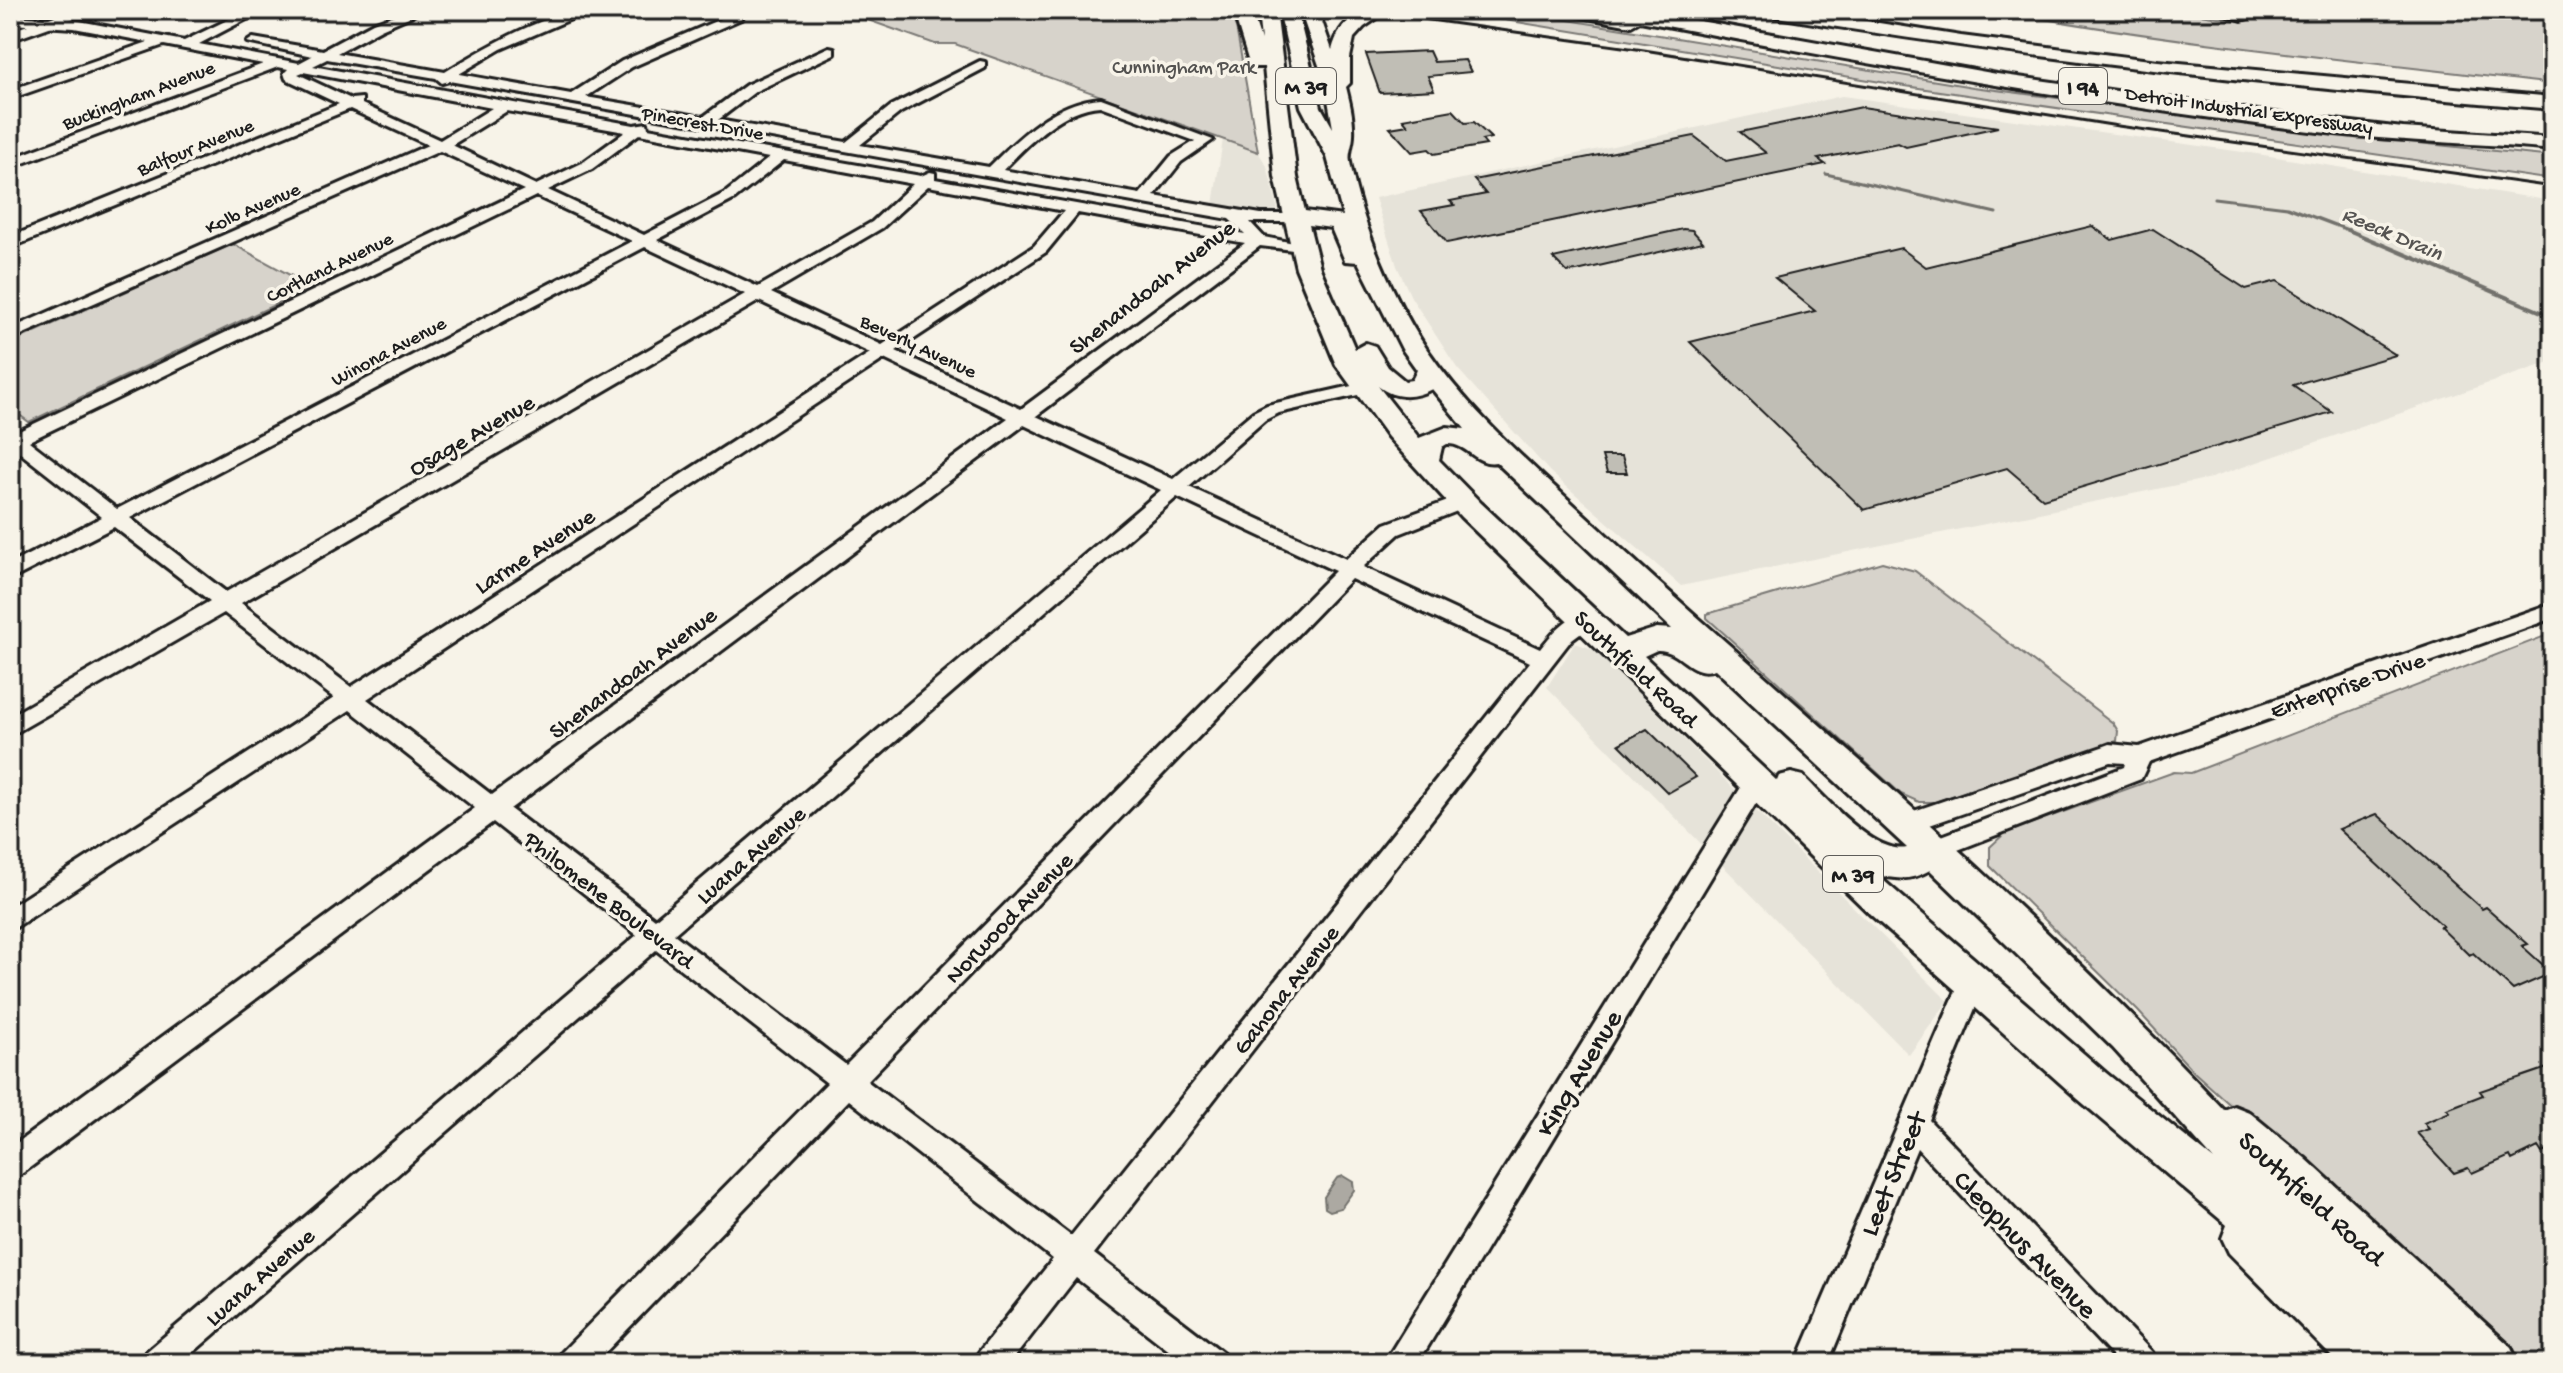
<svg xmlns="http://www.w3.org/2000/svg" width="2563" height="1373" font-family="'Gochi Hand',sans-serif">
  <rect width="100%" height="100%" fill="#f7f3e8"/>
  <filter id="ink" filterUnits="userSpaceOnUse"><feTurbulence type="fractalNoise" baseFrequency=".0125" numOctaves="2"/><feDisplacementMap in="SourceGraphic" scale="16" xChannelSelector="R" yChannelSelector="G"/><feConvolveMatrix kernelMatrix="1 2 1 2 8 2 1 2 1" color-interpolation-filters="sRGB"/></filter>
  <g filter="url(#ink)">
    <path fill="#e6e3d9" d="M1842 96 2257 154 2553 201V361L2211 478 1681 586 1550 472 1457 368 1411 297 1397 266 1375 198Z
      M1223 139 1258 152 1267 166 1278 210 1267 213 1213 205Z
      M1575 643 1593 649 1948 1001 1909 1055 1547 687Z"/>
    <path fill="#d7d3cb" stroke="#7a7874" stroke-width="2" d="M840 10H1233L1258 152 955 44H935Z
      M1993 10H2176L2242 21 2289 10H2553V84C2366 62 2178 44 1993 10Z
      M1514 11 1973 87 2341 135 2553 157V180L1905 86 1499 19 1497 13Z
      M233 244 312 287 29 422 10 408V343Z
      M1882 562 1915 571 2113 723 2118 731 2117 741 1935 802H1919L1901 794 1707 618V614Z
      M2553 633V1353L2534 1363H2515L2194 1072 2138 1011 1990 866V847L2005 833 2174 772 2191 773Z"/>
    <path fill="#aca9a2" stroke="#72716c" stroke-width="2" d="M1343 1176 1353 1182 1354 1190 1341 1208 1330 1211 1325 1208 1324 1197 1337 1178Z"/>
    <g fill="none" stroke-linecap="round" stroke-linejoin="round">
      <path stroke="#72716c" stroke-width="3" d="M1826 174 1996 213
        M2214 198 2287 207 2353 232"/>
      <path stroke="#72716c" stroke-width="4" d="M2348 230 2553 317"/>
    </g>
    <path fill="#c0beb5" stroke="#1c1c1c" stroke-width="2" d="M1429 51 1434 62 1465 60 1471 72 1428 76 1434 90 1380 93 1366 54Z
      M1862 107 1998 127 1906 147 1898 143 1818 159 1825 164 1447 243 1421 211 1454 205 1450 201 1486 194 1474 180 1694 136 1726 161 1766 153 1740 132Z
      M1453 110 1465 123 1474 122 1491 138 1482 140 1486 145 1434 154 1429 149 1412 152 1390 128 1408 125 1403 119Z
      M2092 226 2112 240 2153 229 2246 289 2277 281 2396 355 2293 385 2332 412 2043 499 2007 468 1864 510 1690 342 1815 311 1775 278 1901 248 1926 267Z
      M1683 229 1692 230 1703 242 1577 271 1567 272 1553 258Z
      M1602 456H1622L1627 473H1607Z
      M1647 729 1696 777 1668 793 1619 744Z
      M2377 814 2482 909 2486 907 2528 944 2522 946 2552 973 2513 990 2473 953 2469 955 2440 927 2443 926 2339 829Z
      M2553 1066V1148L2542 1153 2538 1147 2512 1160 2510 1156 2472 1173 2468 1168 2454 1173 2417 1133 2429 1129 2424 1123 2450 1112 2447 1109 2483 1095 2480 1091Z"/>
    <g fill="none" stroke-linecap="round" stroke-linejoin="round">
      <g stroke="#1c1c1c" stroke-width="6">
        <path id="minor" d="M248 10H264L199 44 299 63 312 56 247 42 253 38 323 50 373 23 408 10H425L381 29 337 53 445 72C483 49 548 10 592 10L501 49 459 74 571 94 622 61 737 12 743 16 741 19 632 67 586 97 703 117 746 85 829 47 834 48V54L756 91 718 120 846 142 891 106 980 61 985 62V68L901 112 860 145 989 167C1020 136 1054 102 1101 98L1213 140 1181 162 1154 196 1261 214H1302L1305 217 1297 222H1250L1264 237 1309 246V252L1260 246 1036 416 1173 479 1253 412 1267 405 1365 383 1371 384 1374 388 1371 392 1279 413 1265 420 1189 487 1346 559 1385 524 1456 498H1470L1473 502 1470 506 1399 534 1363 567 1540 649C1552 634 1571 609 1592 616L1596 621 1572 639 1094 1254 1222 1352 1227 1363H1185L1076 1278 1010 1363H974L979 1352 1053 1259 849 1100 595 1363H557L562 1352 827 1083 656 950 181 1363H141L146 1352 637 935 493 822 20 1175 10 1179V1148L475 808 350 710 10 931V907L334 698 224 613 10 736V716L210 601 114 527 10 580V564L102 517 14 448 10 449V430L17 432 524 190 440 151 10 340V329L428 145 350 109 10 248V237L339 104 286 79 284 73 288 69 278 67 10 168V159L263 64 164 45 10 99V90L148 42 74 28 10 24V16L74 20 184 41ZM327 59 436 78 442 83 449 81 1229 219 1245 234 935 179V173L930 172 921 176 648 128 647 123 634 125 313 66ZM303 72 492 108 440 140 362 104V98L351 99 298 74ZM1100 106 1195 141 1171 156 1140 194 1003 170C1029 143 1061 109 1100 106ZM507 111 625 132 582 163 536 185 452 145ZM639 134 769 158 725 193 644 235 548 190 592 169ZM784 160 913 184 872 222 758 287 657 240 735 199ZM928 186 1064 211 1034 246 882 345 771 293 882 228ZM536 196 632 241 117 509 29 441ZM1078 213 1245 243 1021 409 896 351 1046 252ZM645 247 745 294 226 592 130 518ZM759 301 870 353 351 687 241 603ZM884 359 1008 418 492 795 367 699ZM1024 425 1161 490 655 919 510 809ZM1177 497 1335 571 846 1065 674 934ZM1351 579 1530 662 1071 1236 867 1081Z
          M2213 10H2275L2242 20Z
          M2553 603V618L2149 762 2141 779 1932 860 1923 857 1920 850 1923 843 2124 767 2125 763 2110 762 1904 834 1896 831 1892 824 1896 817 2102 747 2110 744 2139 747Z
          M1756 774 1764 776 1768 783 1764 790 1418 1363H1384L1748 776Z
          M1972 972 1981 976 1985 984 1929 1120 2152 1352 2157 1363H2119L1917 1148 1828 1363H1796L1959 984 1963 976Z"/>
      </g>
      <g stroke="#1c1c1c" stroke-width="6">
        <path id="major" d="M73 10H97L10 41V31Z"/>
      </g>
      <g stroke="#1c1c1c" stroke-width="6">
        <path id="highway" d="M1233 10H1251L1261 41 1258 10H1276L1297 177 1305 211 1343 216 1327 157 1301 107 1279 10H1297L1321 107 1333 128 1325 83 1300 10H1318L1332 50C1341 18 1359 10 1389 10L1364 27 1354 38 1350 58V83L1346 87C1350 103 1354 119 1353 135 1353 144 1348 154 1350 162 1361 223 1392 297 1426 348 1462 401 1511 447 1558 490 1619 547 1681 603 1744 658 1909 803 2073 950 2224 1110L2234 1106 2249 1112 2305 1158 2511 1347 2518 1363H2338L2229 1253 2222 1238 2227 1225 2078 1099 1871 915 1461 517 1388 437 1336 365 1296 268 1275 177 1264 67H1252L1249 63ZM1309 225 1331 228 1345 261 1358 262 1402 349 1417 370 1412 380 1405 381 1388 367 1375 346 1366 343 1355 349 1320 268ZM1378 386C1394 399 1414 399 1432 389L1465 429 1447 427 1419 438ZM1447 444C1467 443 1476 466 1496 462L1672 629 1657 628 1625 638 1481 503 1439 460 1442 447ZM1657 650C1681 649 1690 678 1715 669L1907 848C1874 855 1826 798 1803 776L1791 773 1779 776 1777 781 1644 656ZM1930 870 2113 1048 2214 1160 2106 1073 1876 874C1896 880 1911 881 1930 870Z
          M1562 10H1638L1997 74 2265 112 2403 128 2553 138V150C2480 143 2408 142 2335 134 2102 106 1871 65 1640 21L1631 26 1571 15Z
          M1756 10H1797L1961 36 2158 61 2553 97V109C2289 88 2026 59 1765 15Z"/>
      </g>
      <use href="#minor" fill="#f7f3e8" fill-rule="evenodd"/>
      <use href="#major" fill="#f7f3e8" fill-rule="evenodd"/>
      <use href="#highway" fill="#f7f3e8" fill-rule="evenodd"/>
      <path stroke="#1c1c1c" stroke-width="3" d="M1358 10 1644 50 2118 126 2553 187"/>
    </g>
  </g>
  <g text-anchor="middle" stroke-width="7" stroke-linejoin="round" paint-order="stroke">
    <g font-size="20" fill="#545351" stroke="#f7f3e8">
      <text x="1184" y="73">Cunningham Park</text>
    </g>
    <g font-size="20" fill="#1c1c1c" stroke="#f7f3e8">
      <text transform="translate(138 94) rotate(-21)" y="7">Buckingham Avenue</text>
      <text transform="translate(2249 109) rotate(8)" y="7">Detroit Industrial Expressway</text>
      <text transform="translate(703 122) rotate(10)" y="7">Pinecrest Drive</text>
      <text transform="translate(195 146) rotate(-22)" y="7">Balfour Avenue</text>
      <text transform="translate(252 207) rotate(-24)" y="7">Kolb Avenue</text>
      <text transform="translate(329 266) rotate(-26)" y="7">Cortland Avenue</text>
      <text transform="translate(919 345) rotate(25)" y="7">Beverly Avenue</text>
      <text transform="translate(388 350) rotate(-28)" y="7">Winona Avenue</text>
    </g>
    <g fill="#f7f3e8" stroke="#5e5c59" stroke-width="2">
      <rect x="1276" y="68" width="60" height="36" rx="6"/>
      <rect x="2059" y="68" width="48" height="36" rx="6"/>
      <rect x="1823" y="856" width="60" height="36" rx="6"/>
    </g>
    <g font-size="22" font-weight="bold" fill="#1c1c1c">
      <text x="1306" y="94">M 39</text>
      <text x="2083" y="94">I 94</text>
      <text x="1853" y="882">M 39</text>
    </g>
    <g font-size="22" font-style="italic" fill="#565452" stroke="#f7f3e8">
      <text transform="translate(2393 232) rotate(23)" y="8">Reeck Drain</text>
    </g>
    <g font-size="24" fill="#1c1c1c" stroke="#f7f3e8">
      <text transform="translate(1151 286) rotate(-38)" y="8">Shenandoah Avenue</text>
      <text transform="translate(471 434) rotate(-30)" y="8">Osage Avenue</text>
      <text transform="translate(534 550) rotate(-33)" y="8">Larme Avenue</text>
      <text transform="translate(1637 668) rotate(43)" y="8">Southfield Road</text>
      <text transform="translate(632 672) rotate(-37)" y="8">Shenandoah Avenue</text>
      <text transform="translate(2347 684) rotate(-19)" y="8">Enterprise Drive</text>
      <text transform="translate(750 854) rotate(-41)" y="8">Luana Avenue</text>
      <text transform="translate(610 899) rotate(38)" y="8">Philomene Boulevard</text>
      <text transform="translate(1008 917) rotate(-46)" y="8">Norwood Avenue</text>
      <text transform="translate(1285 989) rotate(-52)" y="8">Gahona Avenue</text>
      <text transform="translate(259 1276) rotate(-41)" y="8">Luana Avenue</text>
    </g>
    <g font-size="28" fill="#1c1c1c" stroke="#f7f3e8">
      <text transform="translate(1577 1072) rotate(-59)" y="10">King Avenue</text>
      <text transform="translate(1891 1173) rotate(-67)" y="10">Leet Street</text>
      <text transform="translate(2313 1197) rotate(42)" y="10">Southfield Road</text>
      <text transform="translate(2027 1243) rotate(46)" y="10">Cleophus Avenue</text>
    </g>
  </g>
  <rect width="2563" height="1373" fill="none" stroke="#f7f3e8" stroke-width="40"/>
  <rect x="20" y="20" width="2523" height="1333" fill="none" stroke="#1c1c1c" stroke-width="3" filter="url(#ink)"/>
</svg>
